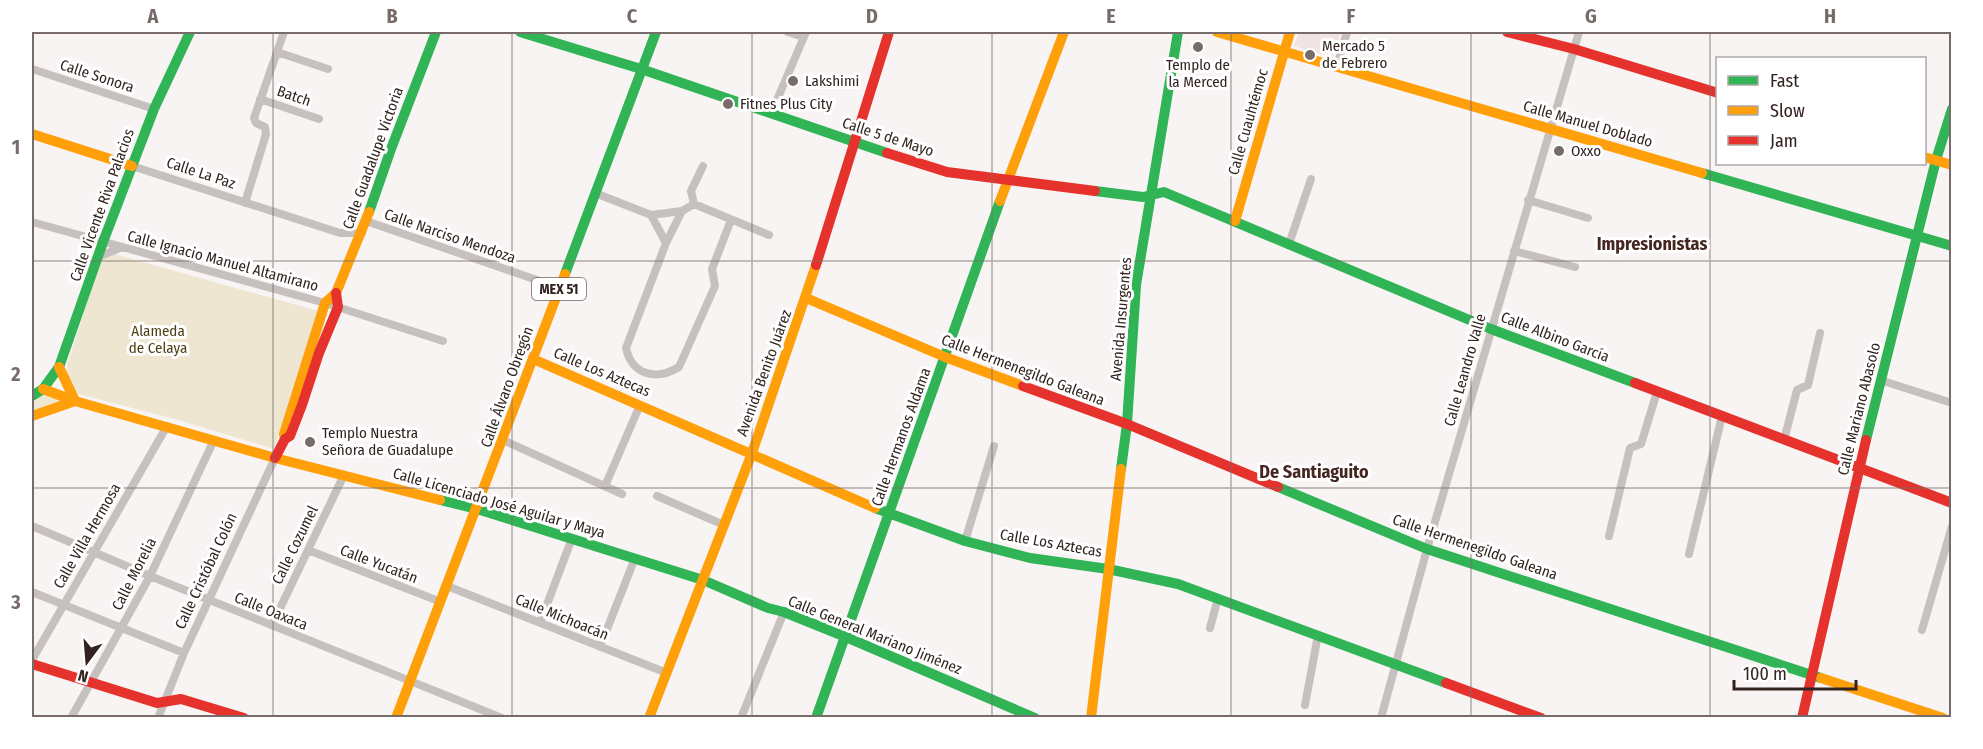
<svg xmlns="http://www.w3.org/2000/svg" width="1983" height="749" font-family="'Fira Sans Condensed',sans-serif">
  <rect width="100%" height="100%" fill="#f9f4f4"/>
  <path fill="#f2e4e2" d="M1299 32H1341L1333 58 1294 46Z"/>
  <path fill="#efe6d2" d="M111 253 318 311 274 449 175 419 78 394 68 382 67 366 101 258Z
    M41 395H48L62 400 32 410V405Z"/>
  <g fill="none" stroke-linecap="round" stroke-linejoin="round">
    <path stroke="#c6c1be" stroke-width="8" d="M788 32 803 37
      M277 52 328 69
      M1337 66 1347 32
      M32 69 154 109
      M260 99 319 119
      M771 114 806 32
      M132 166 340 233H362
      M703 166 691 191 694 204 682 211 666 243 626 348C632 375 656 381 679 367L715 286 712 269 731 220
      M595 193 651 215 682 211
      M1528 200 1588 218
      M245 203 266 134 265 127 256 123 254 118 284 32
      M694 204 769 235
      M651 215 666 243
      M366 221 560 288
      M32 222 325 303 443 341
      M1289 244 1311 179
      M1514 251 1575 267
      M98 257 122 247
      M1880 380 1952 403
      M503 440 622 494
      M1784 440 1797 390 1808 385 1820 333
      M605 486 640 405
      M657 496 724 525
      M32 526 150 576 502 718
      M1609 536 1630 448 1641 444 1657 392
      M965 541 994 446
      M308 550 441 602
      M1689 554 1722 416
      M447 586 667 673
      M32 592 184 653
      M540 623 572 538
      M272 625 343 477
      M1210 628 1218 598
      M1922 630 1952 526
      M600 647 635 558
      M32 660 167 426
      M1305 705 1318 635
      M71 718 150 576 214 440
      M158 718 184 653 275 458
      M741 718 784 612
      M1381 718 1427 549 1579 32"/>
    <path stroke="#30b455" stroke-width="10" d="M520 32 641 69 887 153
      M1702 173 1952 246
      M1095 191 1143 197 1164 192 1491 329 1635 383
      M369 212 391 149 436 32
      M565 274 656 32
      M32 396 43 389 59 367 103 242 154 109 190 32
      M1866 440 1936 160 1952 109
      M1121 469 1127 424 1136 285 1178 32
      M1278 487 1427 549 1821 678
      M440 500 477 509 703 580 768 608 784 612 846 637 1035 718
      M875 508 965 541 1030 558 1108 569 1178 584 1446 683
      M816 718 1000 201"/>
    <path stroke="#ff9f0a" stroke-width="10" d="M1217 32 1702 173
      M32 134 132 166
      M1924 157 1952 165
      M1000 201 1064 32
      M1235 221 1290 32
      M806 298 945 357 1023 386
      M533 359 875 508
      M43 389 75 401 275 458 440 500
      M32 416 75 401 59 367
      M285 439 284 434 325 303 336 293 369 212
      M1821 678 1943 718
      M396 718 565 274
      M649 718 752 453 816 265
      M1091 718 1121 469"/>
    <path stroke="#e5322d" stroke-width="10" d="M1507 32 1574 49 1718 93
      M887 153 947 172 1095 191
      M816 265 889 32
      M1635 383 1952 503
      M1023 386 1127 424 1278 487
      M275 458 285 439 290 436 302 405 319 353 338 307 336 293
      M32 664 157 703 181 699 244 718
      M1446 683 1541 718
      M1802 718 1866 440"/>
  </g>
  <path fill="none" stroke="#786c6a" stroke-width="1.5" stroke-opacity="0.55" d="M273 32V718M512 32V718M752 32V718M992 32V718M1231 32V718M1471 32V718M1710 32V718M32 261H1952M32 488H1952"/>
  <g fill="#786c6a" stroke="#fff" stroke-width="2">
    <circle cx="1198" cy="47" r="6"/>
    <circle cx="1310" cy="55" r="6"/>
    <circle cx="793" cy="81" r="6"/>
    <circle cx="728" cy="104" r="6"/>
    <circle cx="1559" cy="151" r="6"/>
    <circle cx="310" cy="442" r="6"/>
  </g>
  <g text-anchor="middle" stroke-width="6" stroke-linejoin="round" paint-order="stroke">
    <rect fill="#fff" stroke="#706563" stroke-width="1.5" x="532" y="278" width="54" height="22" rx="4.5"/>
    <g font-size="14" font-weight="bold" fill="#322320">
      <text x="559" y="294">MEX 51</text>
    </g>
    <g font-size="15" fill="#322320" stroke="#fff" text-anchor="start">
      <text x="1322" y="51">Mercado 5<tspan x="1322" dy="17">de Febrero</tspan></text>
      <text x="1198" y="70" text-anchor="middle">Templo de<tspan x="1198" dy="17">la Merced</tspan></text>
      <text x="805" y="86">Lakshimi</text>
      <text x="740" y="109">Fitnes Plus City</text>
      <text x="1571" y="156">Oxxo</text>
      <text x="322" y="438">Templo Nuestra<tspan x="322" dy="17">Señora de Guadalupe</tspan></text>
    </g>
    <g font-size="15" fill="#322320" stroke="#fff">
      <text transform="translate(97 76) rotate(18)" y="5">Calle Sonora</text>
      <text transform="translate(294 96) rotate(19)" y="5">Batch</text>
      <text transform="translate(1248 122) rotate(-74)" y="5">Calle Cuauhtémoc</text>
      <text transform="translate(1588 124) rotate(16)" y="5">Calle Manuel Doblado</text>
      <text transform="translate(888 137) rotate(18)" y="5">Calle 5 de Mayo</text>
      <text transform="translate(373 158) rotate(-70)" y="5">Calle Guadalupe Victoria</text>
      <text transform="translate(201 173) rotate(18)" y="5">Calle La Paz</text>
      <text transform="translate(102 205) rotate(-70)" y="5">Calle Vicente Riva Palacios</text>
      <text transform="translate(450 236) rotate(19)" y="5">Calle Narciso Mendoza</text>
      <text transform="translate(223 261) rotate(15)" y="5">Calle Ignacio Manuel Altamirano</text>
      <text transform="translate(1121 319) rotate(-85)" y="5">Avenida Insurgentes</text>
      <text transform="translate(1555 337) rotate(21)" y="5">Calle Albino García</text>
      <text transform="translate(1023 370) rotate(21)" y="5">Calle Hermenegildo Galeana</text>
      <text transform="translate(1465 370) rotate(-74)" y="5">Calle Leandro Valle</text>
      <text transform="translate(602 372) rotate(23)" y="5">Calle Los Aztecas</text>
      <text transform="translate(764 373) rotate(-70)" y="5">Avenida Benito Juárez</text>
      <text transform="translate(507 387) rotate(-70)" y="5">Calle Álvaro Obregón</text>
      <text transform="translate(1859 409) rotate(-76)" y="5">Calle Mariano Abasolo</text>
      <text transform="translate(901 437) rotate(-70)" y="5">Calle Hermanos Aldama</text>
      <text transform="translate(499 503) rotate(16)" y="5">Calle Licenciado José Aguilar y Maya</text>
      <text transform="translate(87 536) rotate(-60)" y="5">Calle Villa Hermosa</text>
      <text transform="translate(1051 543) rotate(10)" y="5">Calle Los Aztecas</text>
      <text transform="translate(295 545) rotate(-64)" y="5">Calle Cozumel</text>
      <text transform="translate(1475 547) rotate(19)" y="5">Calle Hermenegildo Galeana</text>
      <text transform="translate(379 564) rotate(21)" y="5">Calle Yucatán</text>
      <text transform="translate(206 571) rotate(-65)" y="5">Calle Cristóbal Colón</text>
      <text transform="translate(134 574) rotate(-63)" y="5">Calle Morelia</text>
      <text transform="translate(271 611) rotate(22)" y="5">Calle Oaxaca</text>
      <text transform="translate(562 617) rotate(22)" y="5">Calle Michoacán</text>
      <text transform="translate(875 635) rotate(22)" y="5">Calle General Mariano Jiménez</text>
    </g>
    <g font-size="15" fill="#4d3f13" stroke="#fff">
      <text x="158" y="336">Alameda<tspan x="158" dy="17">de Celaya</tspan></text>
    </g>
    <g font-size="18" font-weight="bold" fill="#462621" stroke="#fff">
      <text x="1652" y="250">Impresionistas</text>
      <text x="1314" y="478">De Santiaguito</text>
    </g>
  </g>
  <rect width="1983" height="749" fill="none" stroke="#ffffff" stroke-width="66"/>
  <rect x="1716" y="57" width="210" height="108" fill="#ffffff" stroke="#ada7a6" stroke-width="1.5"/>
  <rect x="1728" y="76" width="30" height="9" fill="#30b455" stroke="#ada7a6" stroke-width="1.5"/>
  <text x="1770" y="87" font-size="18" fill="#322320">Fast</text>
  <rect x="1728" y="106" width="30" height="9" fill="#ff9f0a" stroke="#ada7a6" stroke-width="1.5"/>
  <text x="1770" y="117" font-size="18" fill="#322320">Slow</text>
  <rect x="1728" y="136" width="30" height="9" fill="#e5322d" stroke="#ada7a6" stroke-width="1.5"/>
  <text x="1770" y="147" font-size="18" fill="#322320">Jam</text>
  <g transform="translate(87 662) rotate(196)" stroke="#ffffff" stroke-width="4.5" paint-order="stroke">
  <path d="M0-4.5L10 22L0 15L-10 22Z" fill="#322320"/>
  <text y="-9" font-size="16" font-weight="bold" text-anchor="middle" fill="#322320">N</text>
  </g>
  <path d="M1734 680v9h122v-9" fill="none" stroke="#322320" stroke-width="3"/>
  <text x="1743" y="680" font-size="18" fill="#322320" stroke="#ffffff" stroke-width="4.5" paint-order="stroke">100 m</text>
  <rect x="33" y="33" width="1917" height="683" fill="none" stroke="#786c6a" stroke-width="2"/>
  <g font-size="20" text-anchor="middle" font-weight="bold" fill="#786c6a">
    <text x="153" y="23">A</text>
    <text x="392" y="23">B</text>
    <text x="632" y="23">C</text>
    <text x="872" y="23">D</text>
    <text x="1111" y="23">E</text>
    <text x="1351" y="23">F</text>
    <text x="1591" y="23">G</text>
    <text x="1830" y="23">H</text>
    <text x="16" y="154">1</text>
    <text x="16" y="381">2</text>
    <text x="16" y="609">3</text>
  </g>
</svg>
